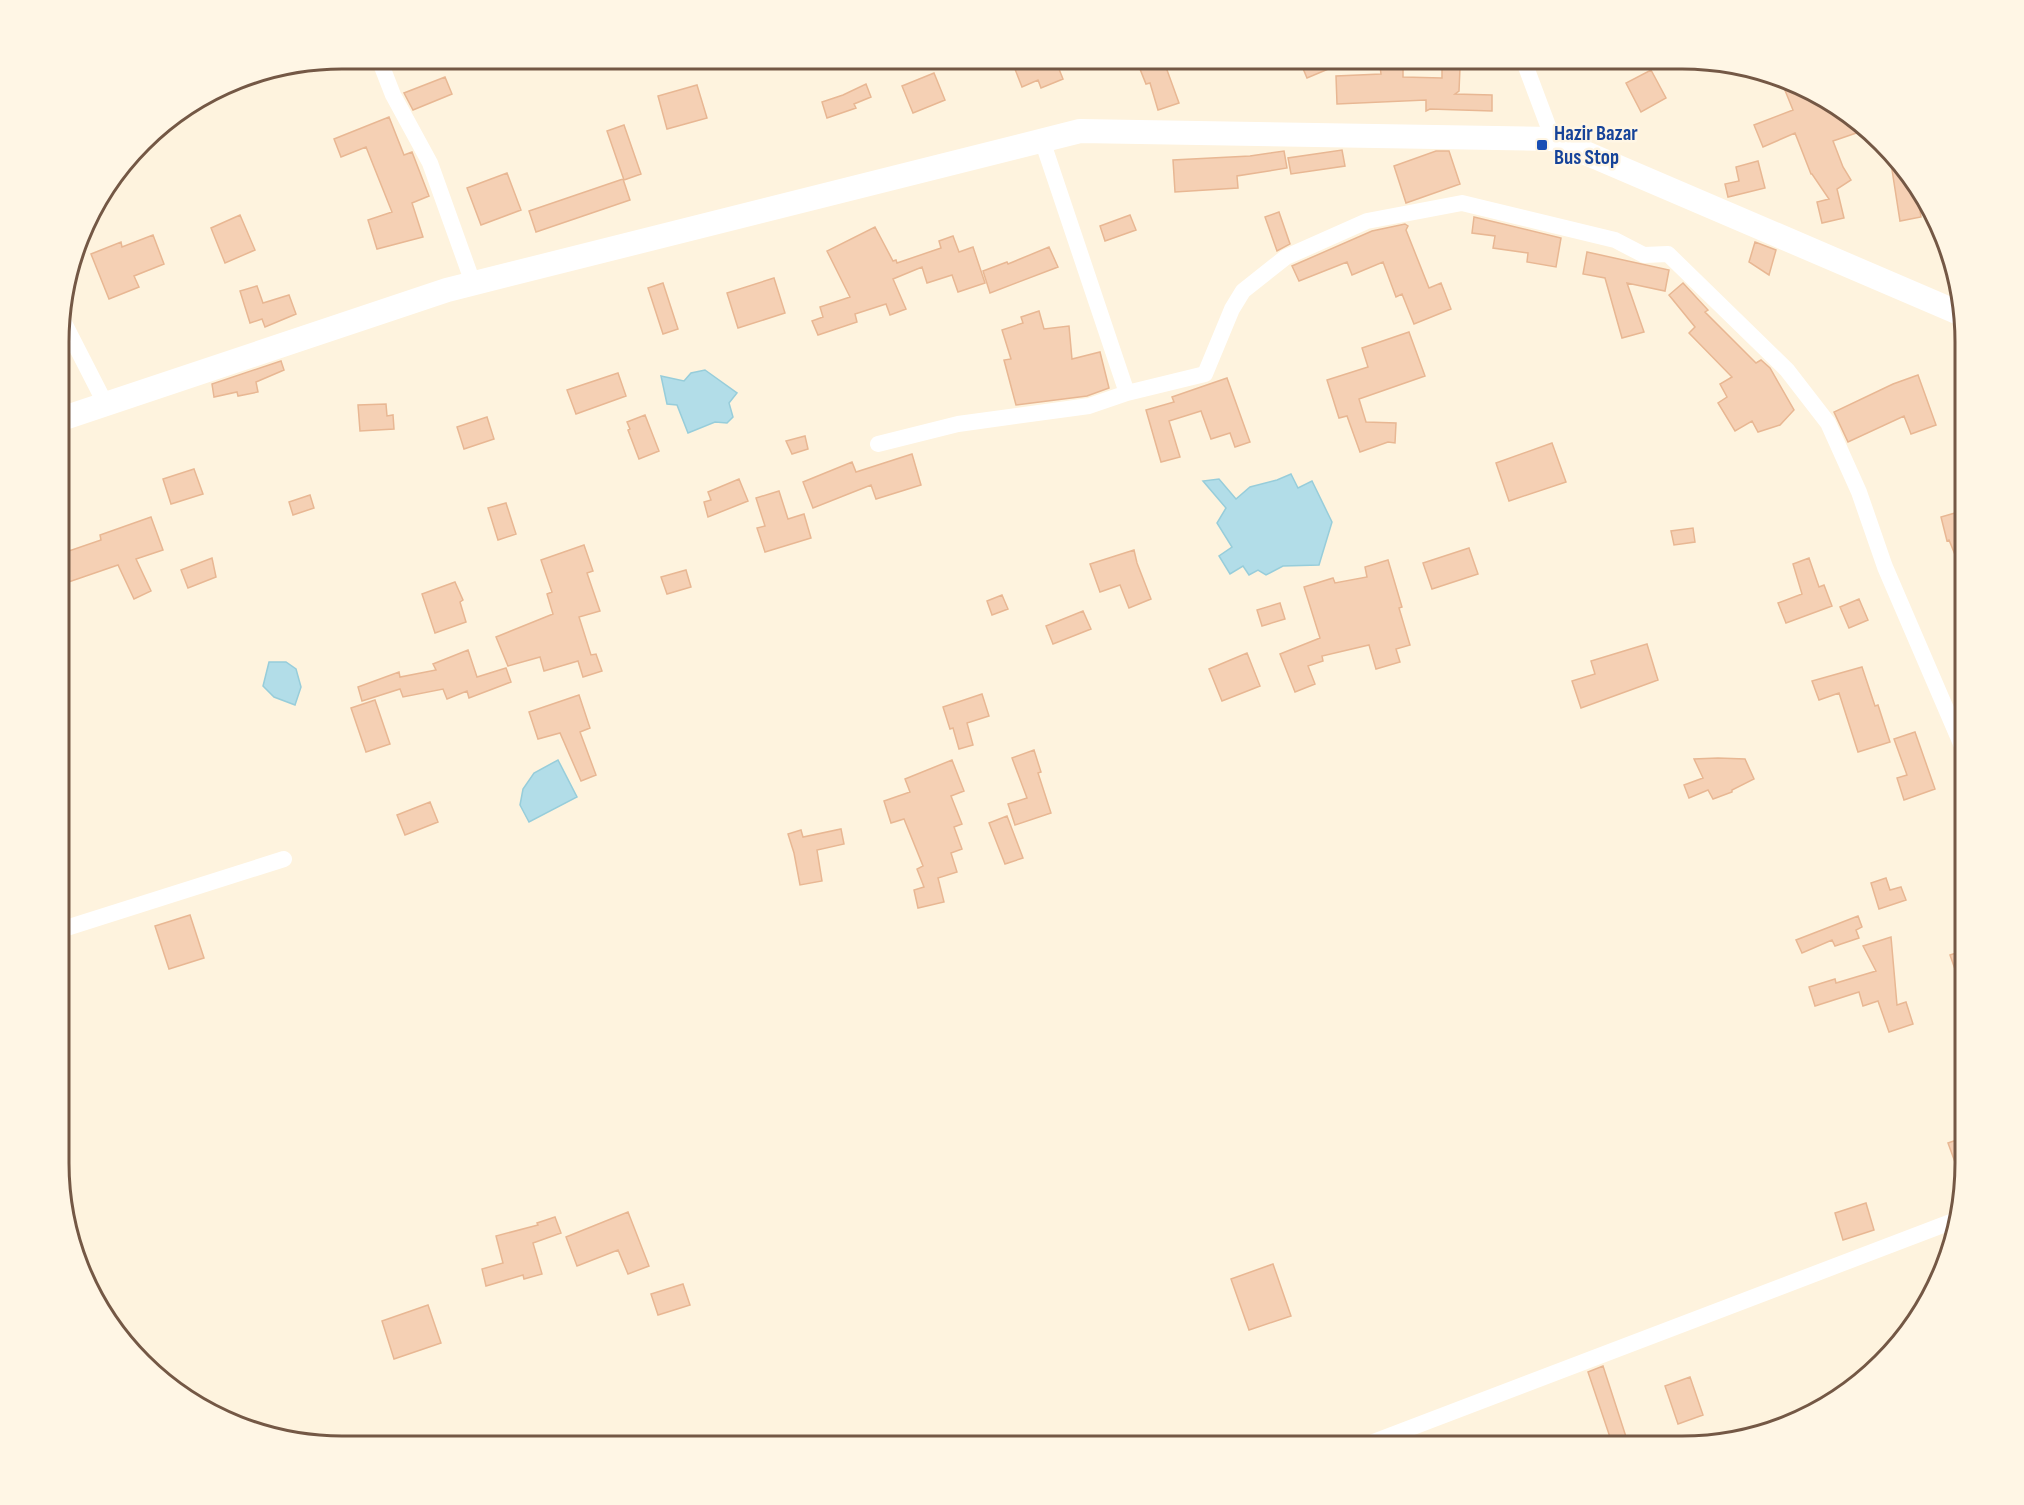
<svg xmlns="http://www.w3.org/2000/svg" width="2024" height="1505" font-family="'Sofia Sans Condensed',sans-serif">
  <rect width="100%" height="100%" fill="#fef3de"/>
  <path fill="#b2dde8" stroke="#97cdda" stroke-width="1.5" d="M705 370 737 393 729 403 733 417 727 423 715 422 688 433 677 405 667 404 661 376 684 381 691 373Z
    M1291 474 1298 488 1312 481 1332 522 1319 565 1283 566 1266 575 1258 570 1249 575 1243 566 1230 574 1219 556 1232 547 1217 523 1226 508 1203 481 1219 479 1236 499 1250 487 1277 480Z
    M269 662H286L296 669 301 687 295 705 274 697 263 686Z
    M558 760 577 797 529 822 520 805 523 789 534 773Z"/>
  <path fill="#f5d0b4" stroke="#e8b793" stroke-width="1.5" d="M1011 59H1055L1063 79 1041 88 1038 80 1022 87Z
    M1136 59H1163L1179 103 1158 110 1150 83 1146 84Z
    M1299 59H1352L1307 78Z
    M1403 65V77L1442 78V68H1460L1459 91 1455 94 1492 95V111L1430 109 1426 111V100L1337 104 1336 76 1381 74 1380 66Z
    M1651 70 1666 98 1641 112 1626 83Z
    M934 73 945 100 913 113 902 86Z
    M445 77 452 94 413 110 404 93Z
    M1780 78 1790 80 1868 129 1833 141 1843 167 1851 180 1837 189 1844 218 1822 223 1817 202 1829 199 1812 174H1811L1795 133 1763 147 1754 125 1793 110Z
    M866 84 871 97 854 104 856 108 827 118 822 102 843 95Z
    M697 85 707 118 667 129 658 96Z
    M389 117 404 155 412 152 429 196 412 203 423 237 377 249 368 220 392 212 366 147 341 157 334 139Z
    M624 125 641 174 624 180 607 131Z
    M1342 150 1345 166 1291 174 1288 158Z
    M1284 151 1287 168 1237 176 1238 188 1175 192 1173 160 1250 156Z
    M1436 151H1449L1460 184 1406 203 1394 166Z
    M1890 157 1917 192 1921 217 1900 221Z
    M1758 161 1765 188 1728 197 1725 184 1739 181 1736 167Z
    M507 173 521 210 481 225 467 188Z
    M623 179 630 200 536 232 529 211Z
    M1279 212 1290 244 1277 251 1265 217Z
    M240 215 255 250 225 263 211 228Z
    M1130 215 1136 230 1105 241 1100 226Z
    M1474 217 1561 238 1556 267 1527 262 1528 253 1493 248 1495 236 1472 233Z
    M1405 224 1408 226 1406 230 1429 288 1441 283 1451 309 1414 324 1402 294 1396 297 1383 262 1352 275 1347 262 1299 281 1292 266 1372 231Z
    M875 227 893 261 896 260 897 263 941 248 939 241 953 236 959 252 973 247 985 283 958 292 952 275 927 283 922 267 893 279 906 309 890 315 886 304 855 314 857 322 818 335 812 321 823 317 820 307 850 297 827 251Z
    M153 235 164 264 134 276 139 287 109 299 91 254 121 242 122 247Z
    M1755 242 1776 250 1769 275 1749 262Z
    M1049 247 1058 267 990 293 983 271 1007 262 1008 264Z
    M1587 252 1669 270 1665 291 1627 283 1644 332 1622 338 1605 278 1583 274Z
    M774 278 785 313 738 328 727 293Z
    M663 283 678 329 663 334 648 288Z
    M1683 283 1708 310 1705 312 1756 363 1761 360 1770 368 1794 410 1780 425 1758 432 1752 421 1735 431 1718 403 1727 397 1720 384 1732 377 1689 333 1695 327 1669 295Z
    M257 286 263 303 289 295 296 314 265 327 262 319 250 323 240 291Z
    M1039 311 1044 329 1069 326 1072 359 1100 352 1109 388 1087 396 1016 405 1004 360 1011 359 1002 330 1023 323 1021 317Z
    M1409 332 1425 376 1359 399 1366 422 1396 423 1395 443 1388 442 1360 452 1347 416 1339 418 1327 380 1368 367 1362 348Z
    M281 361 284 370 256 382 258 392 238 396 237 392 214 397 212 384Z
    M618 373 626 396 576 414 567 390Z
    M1918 375 1936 425 1911 434 1904 416 1848 442 1834 412 1893 384Z
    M1227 378 1250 442 1235 447 1230 433 1211 439 1201 411 1169 421 1180 457 1161 462 1146 410 1174 402 1172 397Z
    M386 404 387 416 393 415 394 429 360 431 358 405Z
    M645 415 659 451 639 459 628 430 630 429 627 422Z
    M487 417 494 439 464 449 457 427Z
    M805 436 808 449 792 454 786 441Z
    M1552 443 1566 482 1509 501 1496 463Z
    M912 454 921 485 876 499 871 485 813 508 803 482 852 462 856 472Z
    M194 469 203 494 171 504 163 479Z
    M739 479 748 501 708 517 704 502 711 500 708 492Z
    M779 491 788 519 804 514 811 538 765 552 757 528 765 526 756 498Z
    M310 495 314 508 293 515 289 502Z
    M506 503 516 534 498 540 488 508Z
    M1965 510V579L1949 540 1947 541 1941 517Z
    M151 517 163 550 136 559 151 591 134 599 118 565 60 585V554L101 540 100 535Z
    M1693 528 1695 542 1674 545 1671 531Z
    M584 545 593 571 587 573 600 611 579 617 591 655 596 654 602 671 583 677 578 661 544 671 540 657 508 666 496 637 553 614 547 594 552 592 541 560Z
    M1469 548 1478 574 1432 589 1423 563Z
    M1134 550 1137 563 1151 599 1129 608 1120 585 1100 592 1090 564Z
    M212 558 216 577 188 588 181 570Z
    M1809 558 1819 587 1824 585 1832 606 1786 623 1778 603 1802 594 1793 564Z
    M1388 560 1402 607 1399 608 1410 645 1396 649 1400 662 1376 669 1369 645 1322 656 1323 661 1308 666 1315 684 1295 692 1280 654 1320 638 1304 587 1333 578 1335 583 1367 577 1365 567Z
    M686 570 691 587 667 594 661 577Z
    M455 582 463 600 460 602 466 622 435 633 422 594Z
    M1002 595 1008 609 992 615 987 601Z
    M1859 599 1868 620 1849 628 1840 607Z
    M1280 603 1285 619 1262 626 1257 610Z
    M1083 611 1091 629 1053 644 1046 626Z
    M1647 644 1658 680 1581 708 1572 681 1595 674 1591 661Z
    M468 650 477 677 506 668 511 682 469 698 467 691 447 699 443 689 403 697 400 689 362 701 358 687 399 672 400 677 436 670 433 664Z
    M1247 653 1260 686 1222 701 1209 669Z
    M1862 667 1875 706 1878 705 1890 742 1858 752 1839 693 1819 700 1812 681Z
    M982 694 989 716 967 723 973 745 959 749 953 728 950 729 943 707Z
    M579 695 590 728 580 732 596 775 581 781 560 733 538 739 529 712Z
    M375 700 390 744 366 752 351 708Z
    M1915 732 1935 789 1904 800 1897 778 1907 775 1894 739Z
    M1034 750 1041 772 1038 773 1051 813 1015 825 1008 804 1027 798 1012 758Z
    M1718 758 1745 759 1754 779 1732 790V792L1713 799 1708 790 1689 798 1684 785 1703 778 1694 759Z
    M952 760 964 791 951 796 962 824 954 827 962 849 951 853 957 872 938 878 944 902 918 908 914 890 924 887 917 869 923 866 904 819 891 823 884 801 910 792 905 779Z
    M430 802 438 822 405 835 397 815Z
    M1007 816 1023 858 1005 864 989 823Z
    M841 829 844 844 817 850 822 881 800 885 794 853 788 834 801 830 803 837Z
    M1886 878 1890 890 1901 887 1906 900 1879 909 1871 883Z
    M190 915 204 958 169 969 155 926Z
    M1858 916 1862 927 1856 930 1859 938 1835 946 1832 940 1802 953 1796 940Z
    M1891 937 1897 1005 1906 1002 1913 1024 1889 1032 1878 1001 1863 1006 1859 992 1815 1006 1809 987 1835 979 1836 983 1876 971 1863 946Z
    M1965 950V991L1963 992 1950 955Z
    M1965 1137V1182L1963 1184 1948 1143Z
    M1866 1203 1874 1230 1843 1240 1835 1213Z
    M628 1212 649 1266 628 1274 618 1250 577 1266 566 1237Z
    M555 1217 561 1233 533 1243 542 1274 524 1279 523 1275 486 1286 482 1269 503 1263 496 1236 538 1225 537 1223Z
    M1273 1264 1291 1316 1249 1330 1231 1279Z
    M683 1284 690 1305 658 1315 651 1294Z
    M428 1305 441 1343 394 1359 382 1321Z
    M1603 1366 1629 1446H1613L1588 1372Z
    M1690 1377 1703 1415 1678 1424 1665 1386Z"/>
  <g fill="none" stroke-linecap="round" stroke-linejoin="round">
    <path stroke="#fff" stroke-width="16" d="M379 59 393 95 430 163 473 283
      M1523 59 1553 139
      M1042 140 1127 393
      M61 317 105 403
      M878 444 958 424 1089 406 1127 393 1205 374 1232 309 1243 291 1286 257 1367 221 1462 203 1615 240 1644 255 1668 254 1787 370 1828 423 1859 492 1885 567 1965 753
      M60 930 284 859
      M1363 1446 1956 1220"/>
    <path stroke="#fff" stroke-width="24" d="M61 419 447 290 1080 131 1553 139 1959 313"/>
  </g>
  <rect fill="#1a4fb4" stroke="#fff6e5" stroke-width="2" x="1536" y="139" width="12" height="12" rx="3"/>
  <g text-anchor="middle" stroke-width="5" stroke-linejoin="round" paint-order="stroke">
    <g font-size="21" font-weight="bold" fill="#164399" stroke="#fff6e5" text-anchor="start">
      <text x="1554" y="140">Hazir Bazar<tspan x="1554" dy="24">Bus Stop</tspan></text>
    </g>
  </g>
  <path d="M0 0H2024V1505H0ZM342 69H1682A273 273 0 0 1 1955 342V1163A273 273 0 0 1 1682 1436H342A273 273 0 0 1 69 1163V342A273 273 0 0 1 342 69Z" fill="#fff6e5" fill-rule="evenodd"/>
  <path fill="none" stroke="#745845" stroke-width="3" d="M342 69H1682A273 273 0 0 1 1955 342V1163A273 273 0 0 1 1682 1436H342A273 273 0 0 1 69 1163V342A273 273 0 0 1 342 69Z"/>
</svg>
